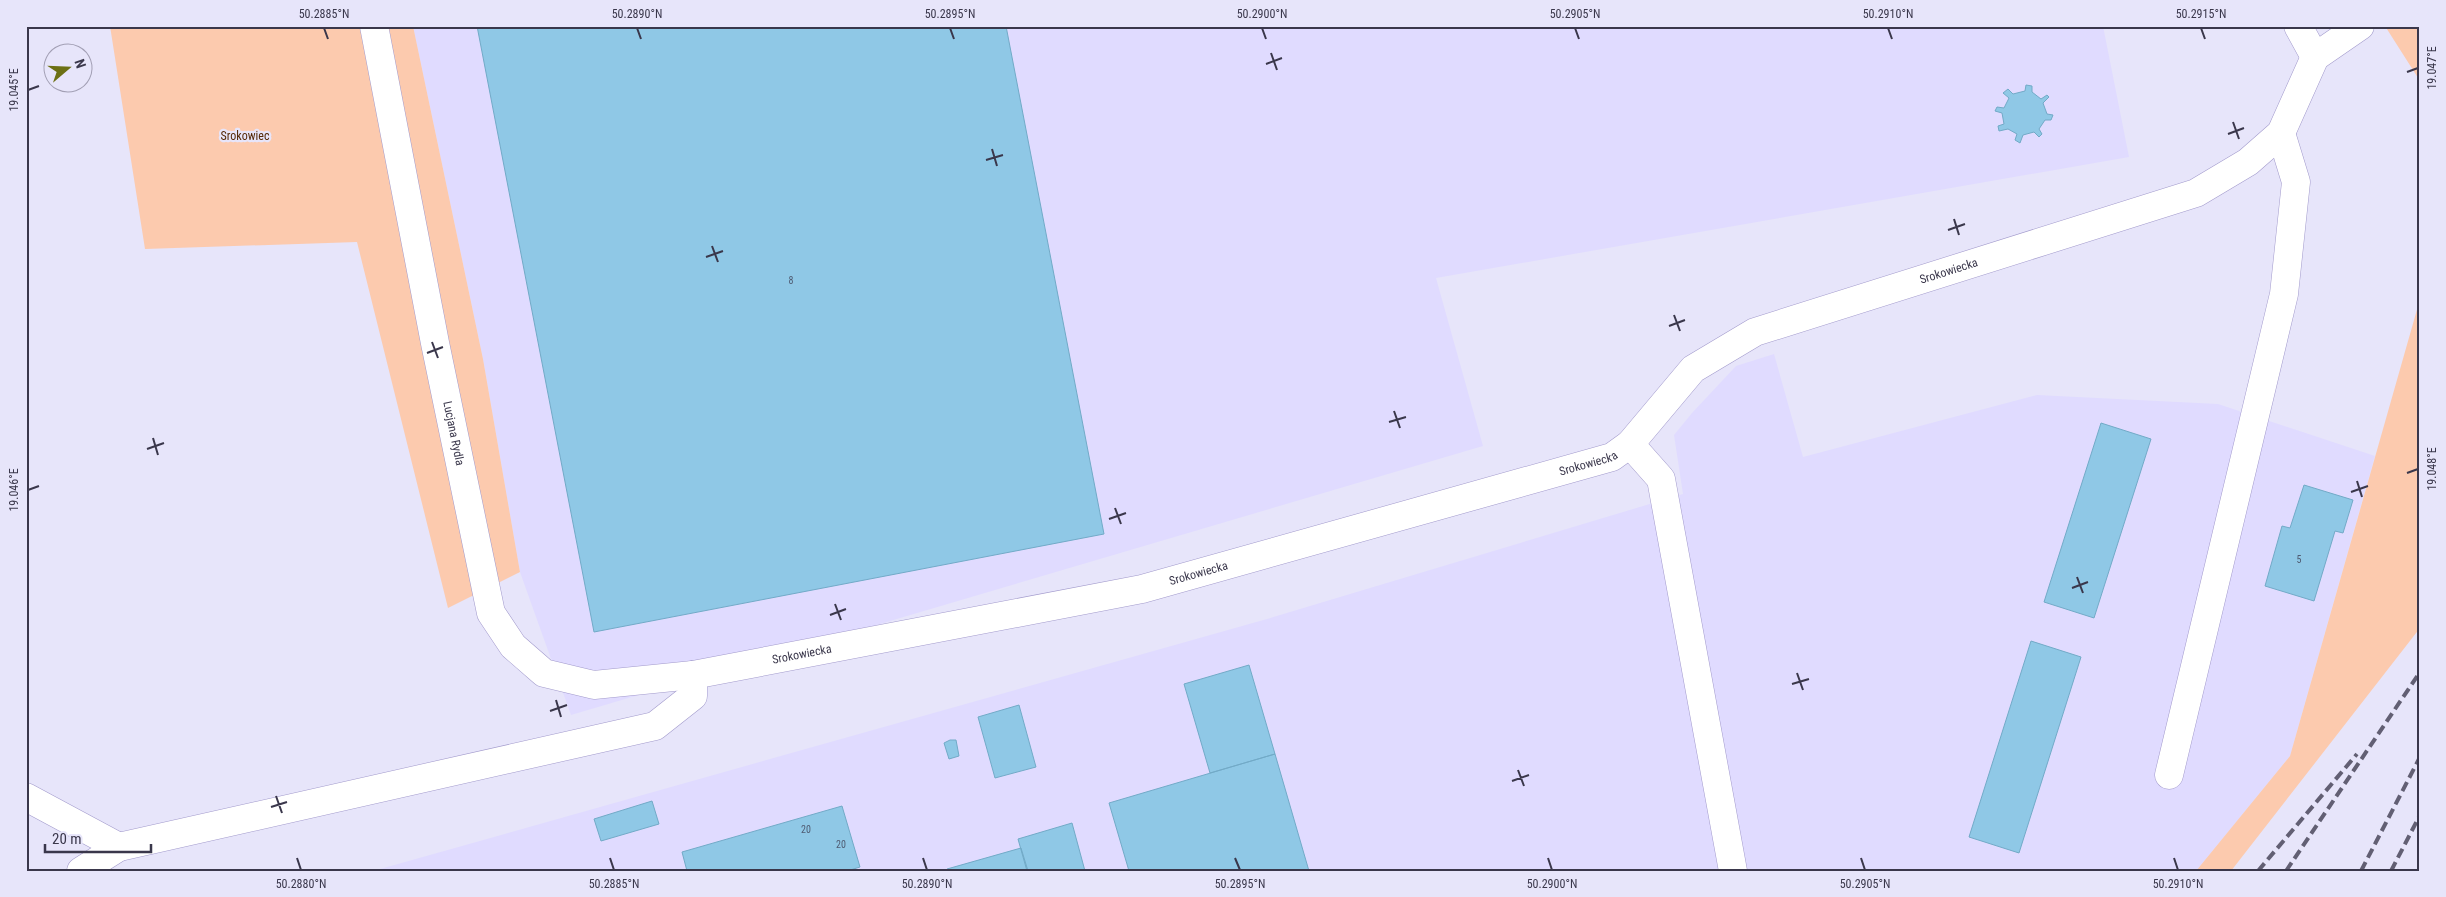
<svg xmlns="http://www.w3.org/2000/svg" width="2446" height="897" font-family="'Roboto Condensed',sans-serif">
  <rect width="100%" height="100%" fill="#e7e5fa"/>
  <path fill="#e0dbff" d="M413 26H2103L2129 157 1436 278 1483 446 571 715 520 572 483 359Z
    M1774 354 1803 457 2037 395 2218 404 2375 456 2290 756 2196 871H373L1267 619 1683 494 1674 435 1692 413 1736 366Z"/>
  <path fill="#fccaae" d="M110 26H413L483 359 520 572 448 608 357 242 145 249Z
    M2385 26H2420V81Z
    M2420 299V628L2231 871H2196L2290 756Z"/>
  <path fill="#8fc8e6" stroke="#72aac7" d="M477 26H1006L1104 534 594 632Z
    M2026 85 2032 86V92L2041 99 2047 95 2049 97 2043 103 2047 114 2053 115 2051 120H2045L2039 129 2042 134 2039 137 2034 132 2023 135 2020 143 2015 140 2017 134 2008 129 1999 131 1998 126 2004 124 2002 113 1995 111 1997 107 2004 108 2009 98 2003 93 2008 89 2013 94 2025 91Z
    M2101 423 2151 439 2094 618 2044 602Z
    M2304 485 2353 500 2343 533 2335 531 2314 601 2265 586 2282 526 2290 528Z
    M2031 641 2081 657 2019 853 1969 837Z
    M1249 665 1275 754 1210 773 1184 684Z
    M1019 705 1036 767 995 778 978 717Z
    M950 740H956L959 756 949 759 944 743Z
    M1275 754 1309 871H1129L1109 803Z
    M652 801 659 824 601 841 594 819Z
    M842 806 860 867 847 871H687L682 852Z
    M1072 823 1085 871H1027L1018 839Z
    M1021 848 1028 871H947V869Z"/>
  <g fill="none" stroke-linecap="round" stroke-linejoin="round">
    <g stroke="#a29acc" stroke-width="29">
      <g id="minor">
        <path id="s1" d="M374 26 435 343 491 613 513 646 544 673 594 685 693 675 1142 589 1612 457 1630 444 1693 369 1755 332 2196 193 2248 162 2281 133 2315 57 2360 26"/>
        <path d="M2298 26 2315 57"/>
        <path d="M1630 444 1661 479 1733 871"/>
        <path d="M2169 775 2284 294 2296 182 2281 133"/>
        <path d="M26 797 119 847"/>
        <path d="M81 871 119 847 655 726 693 696V675"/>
      </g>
    </g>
    <use href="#minor" stroke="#fff" stroke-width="28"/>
    <path stroke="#625f73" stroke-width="4" stroke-dasharray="10 5" stroke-linecap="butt" d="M2258 871 2357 754
      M2286 871 2420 672
      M2361 871 2420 757
      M2391 871 2420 815"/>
  </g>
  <path fill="none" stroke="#3a374b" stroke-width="2" d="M324 28 328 39M637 28 641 39M950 28 954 39M1262 28 1266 39M1575 28 1579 39M1888 28 1892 39M2201 28 2205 39M1271 53 1277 70M1266 64 1282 58M2407 72 2418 68M28 90 39 86M2233 122 2239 139M2228 134 2244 128M992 149 997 166M986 160 1003 155M1954 219 1959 235M1948 230 1965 224M712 246 718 262M706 257 723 251M1674 315 1680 331M1669 326 1685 320M432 342 438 358M427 353 443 347M1394 411 1400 428M1389 422 1406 417M153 438 158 455M147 449 164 443M2407 473 2418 469M2357 481 2362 497M28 490 39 486M2351 492 2368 486M1115 508 1121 524M1109 519 1126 513M2077 577 2083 593M2072 588 2088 582M835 604 841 620M830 615 846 609M1797 673 1803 690M1792 684 1809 679M556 700 561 717M550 711 567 705M1518 770 1524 786M1512 781 1529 775M276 796 282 813M271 807 287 802M297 858 301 870M610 858 614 870M923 858 927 870M1235 858 1240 870M1548 858 1552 870M1861 858 1865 870M2174 858 2178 870"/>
  <g text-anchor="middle" stroke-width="4.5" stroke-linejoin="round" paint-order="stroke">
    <g font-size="10" fill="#4f5b72">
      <text x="791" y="284">8</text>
      <text x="2299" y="563">5</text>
      <text x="806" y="833">20</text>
      <text x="841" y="848">20</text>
    </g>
    <g font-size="12" fill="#542807" stroke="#e7e5fa">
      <text x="245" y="140">Srokowiec</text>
    </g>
    <g font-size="12" fill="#3a374b" stroke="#e7e5fa">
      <text dy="4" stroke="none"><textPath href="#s1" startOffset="2171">Srokowiecka</textPath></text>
      <text dy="4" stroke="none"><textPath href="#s1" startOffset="415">Lucjana Rydla</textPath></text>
      <text dy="4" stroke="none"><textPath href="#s1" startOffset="1751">Srokowiecka</textPath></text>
      <text dy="4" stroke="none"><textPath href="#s1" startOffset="1346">Srokowiecka</textPath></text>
      <text dy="4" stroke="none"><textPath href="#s1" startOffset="941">Srokowiecka</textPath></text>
    </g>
  </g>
  <rect width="2446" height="897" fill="none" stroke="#e7e5fa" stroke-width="55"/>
  <g transform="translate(68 68) rotate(71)"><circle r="24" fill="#e7e5fa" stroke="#a29fb4"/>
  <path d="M0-4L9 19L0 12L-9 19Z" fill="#6c7014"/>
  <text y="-8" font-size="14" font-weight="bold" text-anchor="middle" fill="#3a374b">N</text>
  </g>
  <path d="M45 844v8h106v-8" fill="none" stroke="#3a374b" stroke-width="2.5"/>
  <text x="52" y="844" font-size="15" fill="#3a374b" stroke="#e7e5fa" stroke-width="4" paint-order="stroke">20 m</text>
  <rect x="28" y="28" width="2390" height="842" fill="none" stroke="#3a374b" stroke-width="2"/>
  <g font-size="12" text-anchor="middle" fill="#3a374b">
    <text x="324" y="18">50.2885°N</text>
    <text x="637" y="18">50.2890°N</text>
    <text x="950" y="18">50.2895°N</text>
    <text x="1262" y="18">50.2900°N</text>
    <text x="1575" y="18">50.2905°N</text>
    <text x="1888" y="18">50.2910°N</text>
    <text x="2201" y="18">50.2915°N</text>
    <text transform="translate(2432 68) rotate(-90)" y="4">19.047°E</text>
    <text transform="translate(14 90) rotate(-90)" y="4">19.045°E</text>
    <text transform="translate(2432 469) rotate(-90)" y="4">19.048°E</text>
    <text transform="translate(14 490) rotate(-90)" y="4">19.046°E</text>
    <text x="301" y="888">50.2880°N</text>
    <text x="614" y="888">50.2885°N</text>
    <text x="927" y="888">50.2890°N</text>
    <text x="1240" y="888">50.2895°N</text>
    <text x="1552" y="888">50.2900°N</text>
    <text x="1865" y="888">50.2905°N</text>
    <text x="2178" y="888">50.2910°N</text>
  </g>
</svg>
